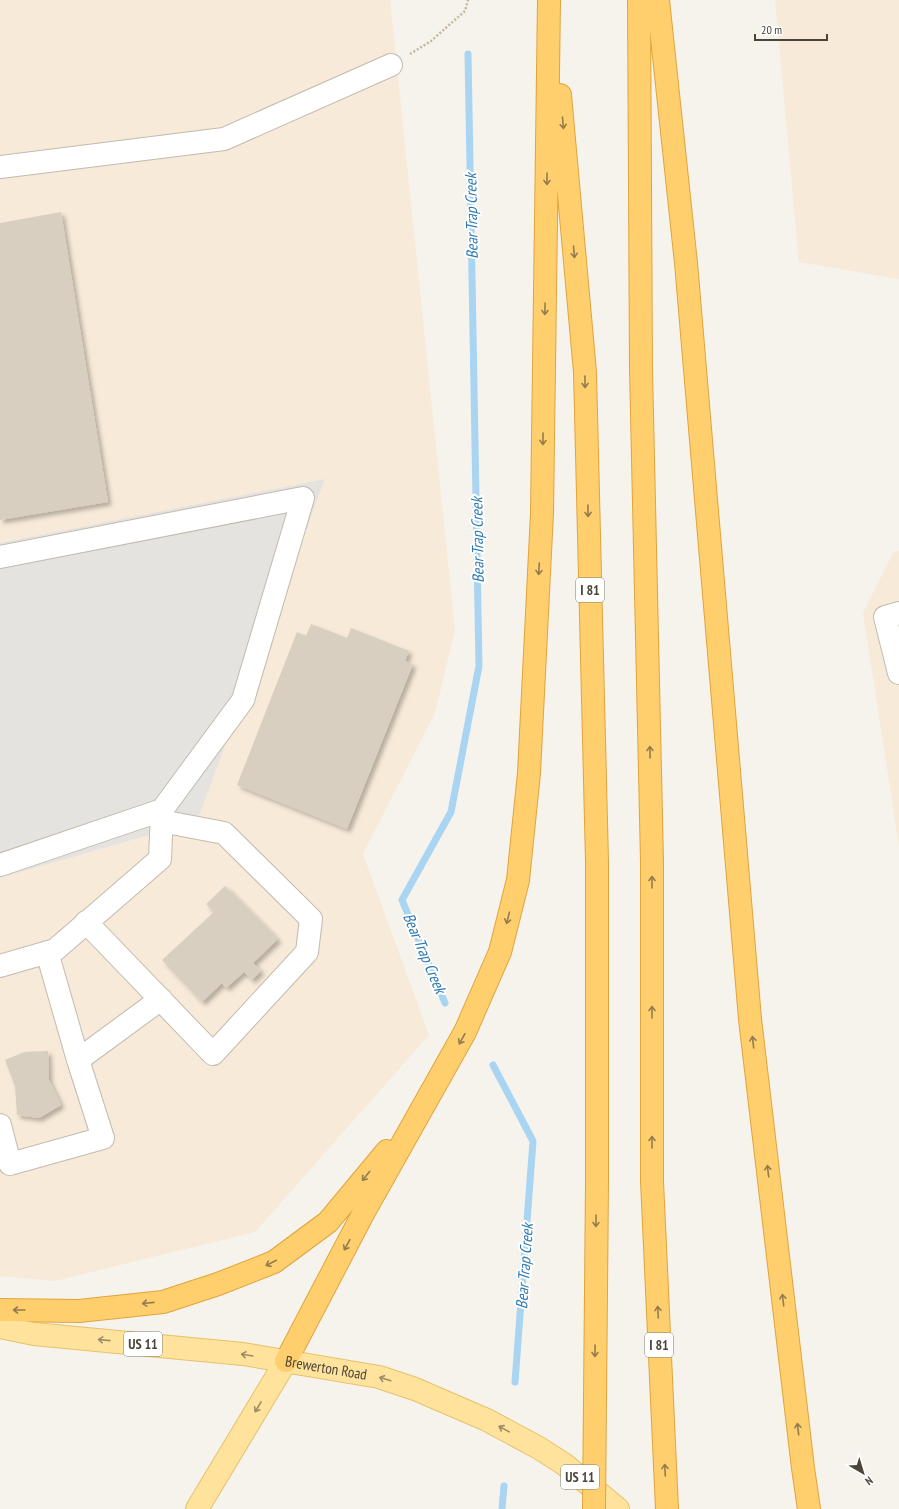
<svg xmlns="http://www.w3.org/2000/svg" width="899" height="1509" font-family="'PT Sans Narrow',sans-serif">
  <defs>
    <filter id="shadow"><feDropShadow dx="3.5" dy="3.5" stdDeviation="2" flood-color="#0004"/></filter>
  </defs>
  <rect width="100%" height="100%" fill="#f6f3ec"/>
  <path fill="#f7ead8" d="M0 0H390L455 630 435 713 363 854 429 1035 255 1232 55 1281 0 1276Z
    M775 0H899V279L799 262Z
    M899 551V846L863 613 893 553Z"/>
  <path fill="#e5e3e0" d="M325 479 197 821 0 878V543Z"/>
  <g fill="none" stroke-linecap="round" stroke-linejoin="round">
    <path stroke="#a9d4f2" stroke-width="7" d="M445 1003 402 900 451 812 479 666 468 54
      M493 1065 533 1141 515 1382
      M502 1509 504 1486"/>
  </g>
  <path fill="#d8cfc1" filter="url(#shadow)" d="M61 212 108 502 0 520V223Z
    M311 624 347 638 351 628 409 651 405 661 413 664 347 829 237 785 297 632 306 636Z
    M225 886 278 939 253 963 261 971 252 980 244 972 226 988 222 983 202 1002 162 960 214 912 206 904Z
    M48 1051 49 1080 61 1105 39 1118 17 1115 15 1086 5 1060 24 1052Z"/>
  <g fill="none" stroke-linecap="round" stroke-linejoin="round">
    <g stroke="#c2bbae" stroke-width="24">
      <path id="minor" d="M0 167 224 139 391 65
        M0 557 303 498 243 700 162 810 0 865
        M899 613 885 617 899 673
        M86 922 213 1054 307 952 311 919 224 833 161 821
        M0 966 55 950 160 859 162 810
        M78 1060 161 999
        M0 1125 10 1164 103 1138 78 1060 47 952"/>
    </g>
    <g stroke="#e6c16a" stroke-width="24">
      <g id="major">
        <path id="s1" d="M0 1327 34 1334 243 1354 379 1377 415 1389 487 1420 539 1448 564 1464 618 1509"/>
        <path d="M197 1509 286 1361"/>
      </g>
    </g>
    <g stroke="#e0a43c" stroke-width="24">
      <path id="highway" d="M639 0 641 369 652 861V1181L667 1509
        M658 0 686 263 750 1019 803 1468 809 1509
        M560 95 585 372 597 862V1182
        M0 1310 79 1311 163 1302 218 1284 274 1262 328 1222 387 1151
        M286 1361 365 1210 465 1032 500 952 518 880 529 773 542 513 549 0"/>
    </g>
    <path stroke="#c4b79f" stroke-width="2.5" stroke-dasharray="2 2" stroke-linecap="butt" d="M410 54 431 41 465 11 468 0"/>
    <use href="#minor" stroke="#fff" stroke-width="22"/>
    <use href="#major" stroke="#ffe39c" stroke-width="22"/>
    <use href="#highway" stroke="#ffcf6e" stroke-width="22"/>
    <g stroke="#e0a43c" stroke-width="24" stroke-linecap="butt">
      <path id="highway-bridge" d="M594 1509 597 1182"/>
    </g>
    <use href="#highway-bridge" stroke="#ffcf6e" stroke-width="22"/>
  </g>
  <defs><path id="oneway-shaft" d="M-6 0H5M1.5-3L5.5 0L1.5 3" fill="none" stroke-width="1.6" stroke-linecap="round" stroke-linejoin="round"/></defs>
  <g stroke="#937c4e">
    <use href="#oneway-shaft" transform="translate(563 123) rotate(85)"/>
    <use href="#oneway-shaft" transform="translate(547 179) rotate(91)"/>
    <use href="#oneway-shaft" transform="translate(574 252) rotate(85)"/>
    <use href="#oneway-shaft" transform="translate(545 309) rotate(91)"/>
    <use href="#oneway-shaft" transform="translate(585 382) rotate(89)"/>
    <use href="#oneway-shaft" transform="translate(543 439) rotate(91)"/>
    <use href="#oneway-shaft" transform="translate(588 511) rotate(89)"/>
    <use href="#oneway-shaft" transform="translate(539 569) rotate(93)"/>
    <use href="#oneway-shaft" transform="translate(650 752) rotate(-91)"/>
    <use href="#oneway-shaft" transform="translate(652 882) rotate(-90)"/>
    <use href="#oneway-shaft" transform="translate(508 918) rotate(104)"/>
    <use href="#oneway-shaft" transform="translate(652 1012) rotate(-90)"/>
    <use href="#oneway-shaft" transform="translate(462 1039) rotate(119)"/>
    <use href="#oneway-shaft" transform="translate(753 1042) rotate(-97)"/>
    <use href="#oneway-shaft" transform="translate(652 1142) rotate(-90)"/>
    <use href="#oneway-shaft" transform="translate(768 1171) rotate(-97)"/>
    <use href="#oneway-shaft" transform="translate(366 1176) rotate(129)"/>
    <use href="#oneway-shaft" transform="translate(596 1221) rotate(91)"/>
    <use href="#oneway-shaft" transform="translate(347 1245) rotate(118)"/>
    <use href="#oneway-shaft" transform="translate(271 1263) rotate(153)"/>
    <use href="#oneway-shaft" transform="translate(783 1300) rotate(-97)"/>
    <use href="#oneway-shaft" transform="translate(148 1303) rotate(174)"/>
    <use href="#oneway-shaft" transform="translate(19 1310) rotate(-180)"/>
    <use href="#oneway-shaft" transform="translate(658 1312) rotate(-93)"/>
    <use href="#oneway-shaft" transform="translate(595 1351) rotate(91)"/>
    <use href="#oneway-shaft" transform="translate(798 1429) rotate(-97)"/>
    <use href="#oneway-shaft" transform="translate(665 1470) rotate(-93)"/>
  </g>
  <g stroke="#9c8c66">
    <use href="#oneway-shaft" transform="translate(104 1340) rotate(-174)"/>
    <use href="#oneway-shaft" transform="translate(247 1355) rotate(-171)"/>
    <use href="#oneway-shaft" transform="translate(385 1379) rotate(-163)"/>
    <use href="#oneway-shaft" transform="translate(258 1407) rotate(121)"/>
    <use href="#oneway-shaft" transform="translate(504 1429) rotate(-151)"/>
  </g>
  <g text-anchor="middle" stroke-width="4" stroke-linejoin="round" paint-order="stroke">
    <g fill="#fff" stroke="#817c74" stroke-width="1">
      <rect x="576" y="578" width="28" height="24" rx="3"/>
      <rect x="124" y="1332" width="38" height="24" rx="3"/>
      <rect x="645" y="1333" width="28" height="24" rx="3"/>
      <rect x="561" y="1465" width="38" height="24" rx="3"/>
    </g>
    <g font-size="14" font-weight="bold" fill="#4b4439">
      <text x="590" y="595">I 81</text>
      <text x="143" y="1349">US 11</text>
      <text x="659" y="1350">I 81</text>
      <text x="580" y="1482">US 11</text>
    </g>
    <g font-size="15" fill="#4b4439" stroke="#fff">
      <text dy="5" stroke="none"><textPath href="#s1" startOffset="329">Brewerton Road</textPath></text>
    </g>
    <g font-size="16" font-style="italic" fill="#2e7ab2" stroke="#fff">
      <text transform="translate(471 216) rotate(-91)" y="6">Bear Trap Creek</text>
      <text transform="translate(477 540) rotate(-91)" y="6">Bear Trap Creek</text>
      <text transform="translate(425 953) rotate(67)" y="6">Bear Trap Creek</text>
      <text transform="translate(524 1266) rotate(-86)" y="6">Bear Trap Creek</text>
    </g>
  </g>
  <g transform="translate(863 1473) rotate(142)" stroke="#ffffff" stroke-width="3" paint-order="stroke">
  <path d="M0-3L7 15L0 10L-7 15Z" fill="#4b4439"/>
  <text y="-6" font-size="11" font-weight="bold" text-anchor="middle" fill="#4b4439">N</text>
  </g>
  <path d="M755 34v6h72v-6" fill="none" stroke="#4b4439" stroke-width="2"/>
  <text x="761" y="34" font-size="12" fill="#4b4439" stroke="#ffffff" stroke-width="3" paint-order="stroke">20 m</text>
</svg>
